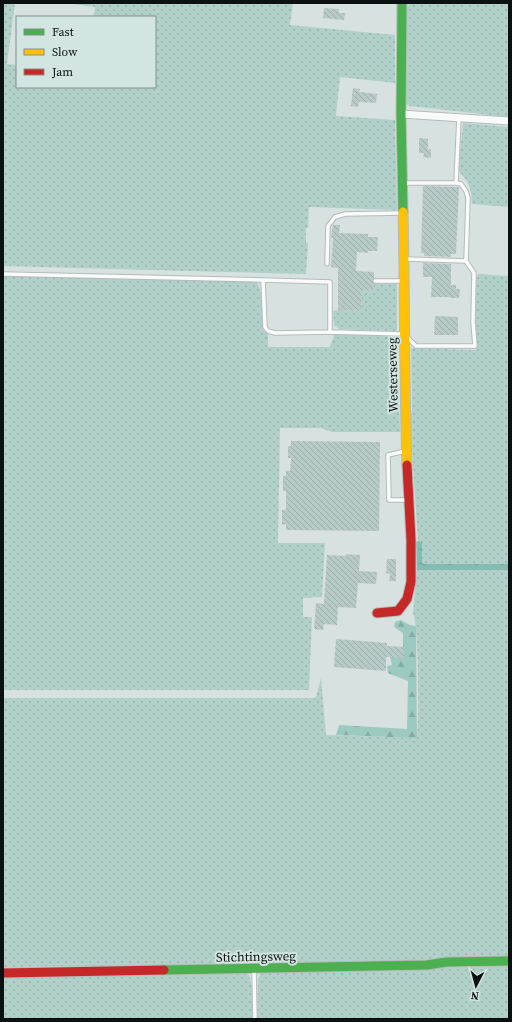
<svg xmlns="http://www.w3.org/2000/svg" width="512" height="1022" font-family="'Source Serif 4',serif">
  <defs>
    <pattern id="grass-dots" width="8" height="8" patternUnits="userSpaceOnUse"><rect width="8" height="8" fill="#b2d0ca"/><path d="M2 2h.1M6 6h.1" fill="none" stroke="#98b2ac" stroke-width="1.8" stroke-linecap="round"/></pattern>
    <pattern id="forest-firs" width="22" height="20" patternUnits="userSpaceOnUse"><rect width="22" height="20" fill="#9cc9c0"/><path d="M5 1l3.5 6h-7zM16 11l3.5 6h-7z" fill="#85aca4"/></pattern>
    <pattern id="water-ripples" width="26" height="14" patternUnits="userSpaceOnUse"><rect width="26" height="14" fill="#84bcb1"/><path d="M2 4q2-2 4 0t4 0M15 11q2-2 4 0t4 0" fill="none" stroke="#71a197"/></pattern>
    <pattern id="building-back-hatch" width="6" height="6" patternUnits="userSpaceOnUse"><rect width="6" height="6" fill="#b8cac7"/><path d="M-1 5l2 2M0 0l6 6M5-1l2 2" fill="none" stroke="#9dacaa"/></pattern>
  </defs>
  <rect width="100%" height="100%" fill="#d7e1df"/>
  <path fill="url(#grass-dots)" d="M3 3H15L7 64 17 65V87H155V17H94L95 7 64 3H293L290 25 395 35V83L340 77 336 116 395 120 397 210 309 207 308 228H306V243H308L306 274 3 266Z
    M410 3H509V117L410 106 406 104 405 11Z
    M463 123 509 127V207L472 204C471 189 470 182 458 171Z
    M478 274 509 276V564H424L422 562V543L418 541 410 420 412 410 411 348 476 350C478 340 476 331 475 321 474 307 474 288 478 274Z
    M3 275 256 281C266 295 261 314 263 330L268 334V347H330L334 335H367L397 337 400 432H332L321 428H280L278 543H325L322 597 303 598V617H312L309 690H3Z
    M374 284H397V330L394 331 339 329 334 325 333 311 338 310 361 311 362 290 373 291Z
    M417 570H509V957L294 964 3 967V698H314L316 697 321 678 326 735 417 738C419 720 419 625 413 613Z
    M509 965V1019H257L258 980 260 974 263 972Z
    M242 973 249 975 252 986V1019H3V975Z"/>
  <path fill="url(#forest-firs)" d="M401 620 410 625 416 626 417 738 336 735 339 725 407 729 408 681 388 673 387 666 392 665 390 657H403V633L394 627 395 622Z"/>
  <path fill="url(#water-ripples)" d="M418 541 422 542V562L424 564H509V570H417L416 542Z"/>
  <path fill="url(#building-back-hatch)" d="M324 8 339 9V13H345L344 20 323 18Z
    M353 88 360 89 359 92 377 94 376 103 359 102 358 107 351 106Z
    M419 138 428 139V149H431V158L423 157 424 153H419Z
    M423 186 459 187 456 254H451V257L424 256V253H421Z
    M333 225H340L339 233 368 234V237H378L377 251H368V253L357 252 356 271 374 272V278L372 281 374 284 373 291 362 290 361 311 338 310V268L331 267 333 238H331Z
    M423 263 451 264V285H456V289H460L459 298H450V297H431L432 277H423Z
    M435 316 458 317V335H434Z
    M291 441 380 442 379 531 286 530V524L282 525V510H286V491H283V476H286V471H290L291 458H288V446H291Z
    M346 554 360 555 359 571 377 572 376 584 358 583 356 608 338 607 337 625 324 624 323 630 314 629 316 603 324 604 327 555 346 556Z
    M387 559H396V581H389L390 574 386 573Z
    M336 639 387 643V646L404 647V658L386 657V671L334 667Z"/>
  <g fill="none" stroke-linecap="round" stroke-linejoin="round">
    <g stroke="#b4bcba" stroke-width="5.5">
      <path id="lane" d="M403 183H456L459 118
        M405 259 466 261 468 198 466 191 461 184 456 183
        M327 264 328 226 335 217 345 214 403 213
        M3 274 263 280
        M375 281H404
        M330 332 275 333 268 331 265 327 263 280 330 282V332L404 334 416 346H475L473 322 474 273 466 261
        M406 451 388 455 389 500H409
        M254 970 255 1019"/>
    </g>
    <g stroke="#b4bcba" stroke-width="9">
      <path id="street" d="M401 114 509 121"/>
    </g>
    <g stroke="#b4bcba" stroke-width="11">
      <path id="fast" d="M402 3 401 114 403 212
        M164 970 427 965 447 962 509 961"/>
    </g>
    <g stroke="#b4bcba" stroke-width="11">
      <path id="slow" d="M403 212C405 296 404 381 407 465"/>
    </g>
    <g stroke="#b4bcba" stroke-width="11">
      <path id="jam" d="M377 613 398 611 407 599 411 582V540L407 465
        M3 973 164 970"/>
    </g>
    <use href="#lane" stroke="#f9fafa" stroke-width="3.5"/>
    <use href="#street" stroke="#f9fafa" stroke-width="7"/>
    <use href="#fast" stroke="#4caf50" stroke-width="9"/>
    <use href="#slow" stroke="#ffc107" stroke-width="9"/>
    <use href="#jam" stroke="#c62828" stroke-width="9"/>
  </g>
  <g text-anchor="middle" stroke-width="4" stroke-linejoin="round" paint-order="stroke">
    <g font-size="13" fill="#0b1110" stroke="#d3e5e1">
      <text transform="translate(392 375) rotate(-91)" y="5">Westerseweg</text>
      <text transform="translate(256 956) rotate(-1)" y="5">Stichtingsweg</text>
    </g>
  </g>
  <rect width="512" height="1022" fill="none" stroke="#0b1110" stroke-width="8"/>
  <rect x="16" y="16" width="140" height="72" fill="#d3e5e1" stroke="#83908d"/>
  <rect x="24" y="29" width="20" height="6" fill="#4caf50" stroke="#83908d"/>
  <text x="52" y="36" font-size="12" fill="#0b1110">Fast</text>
  <rect x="24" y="49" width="20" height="6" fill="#ffc107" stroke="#83908d"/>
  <text x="52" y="56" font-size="12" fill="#0b1110">Slow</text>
  <rect x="24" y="69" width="20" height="6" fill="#c62828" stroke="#83908d"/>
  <text x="52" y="76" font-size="12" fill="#0b1110">Jam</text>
  <g transform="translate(476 986) rotate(186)" stroke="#d3e5e1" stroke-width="3" paint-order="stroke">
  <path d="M0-3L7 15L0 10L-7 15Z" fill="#0b1110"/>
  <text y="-6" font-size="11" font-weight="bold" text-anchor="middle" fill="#0b1110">N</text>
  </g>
</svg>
